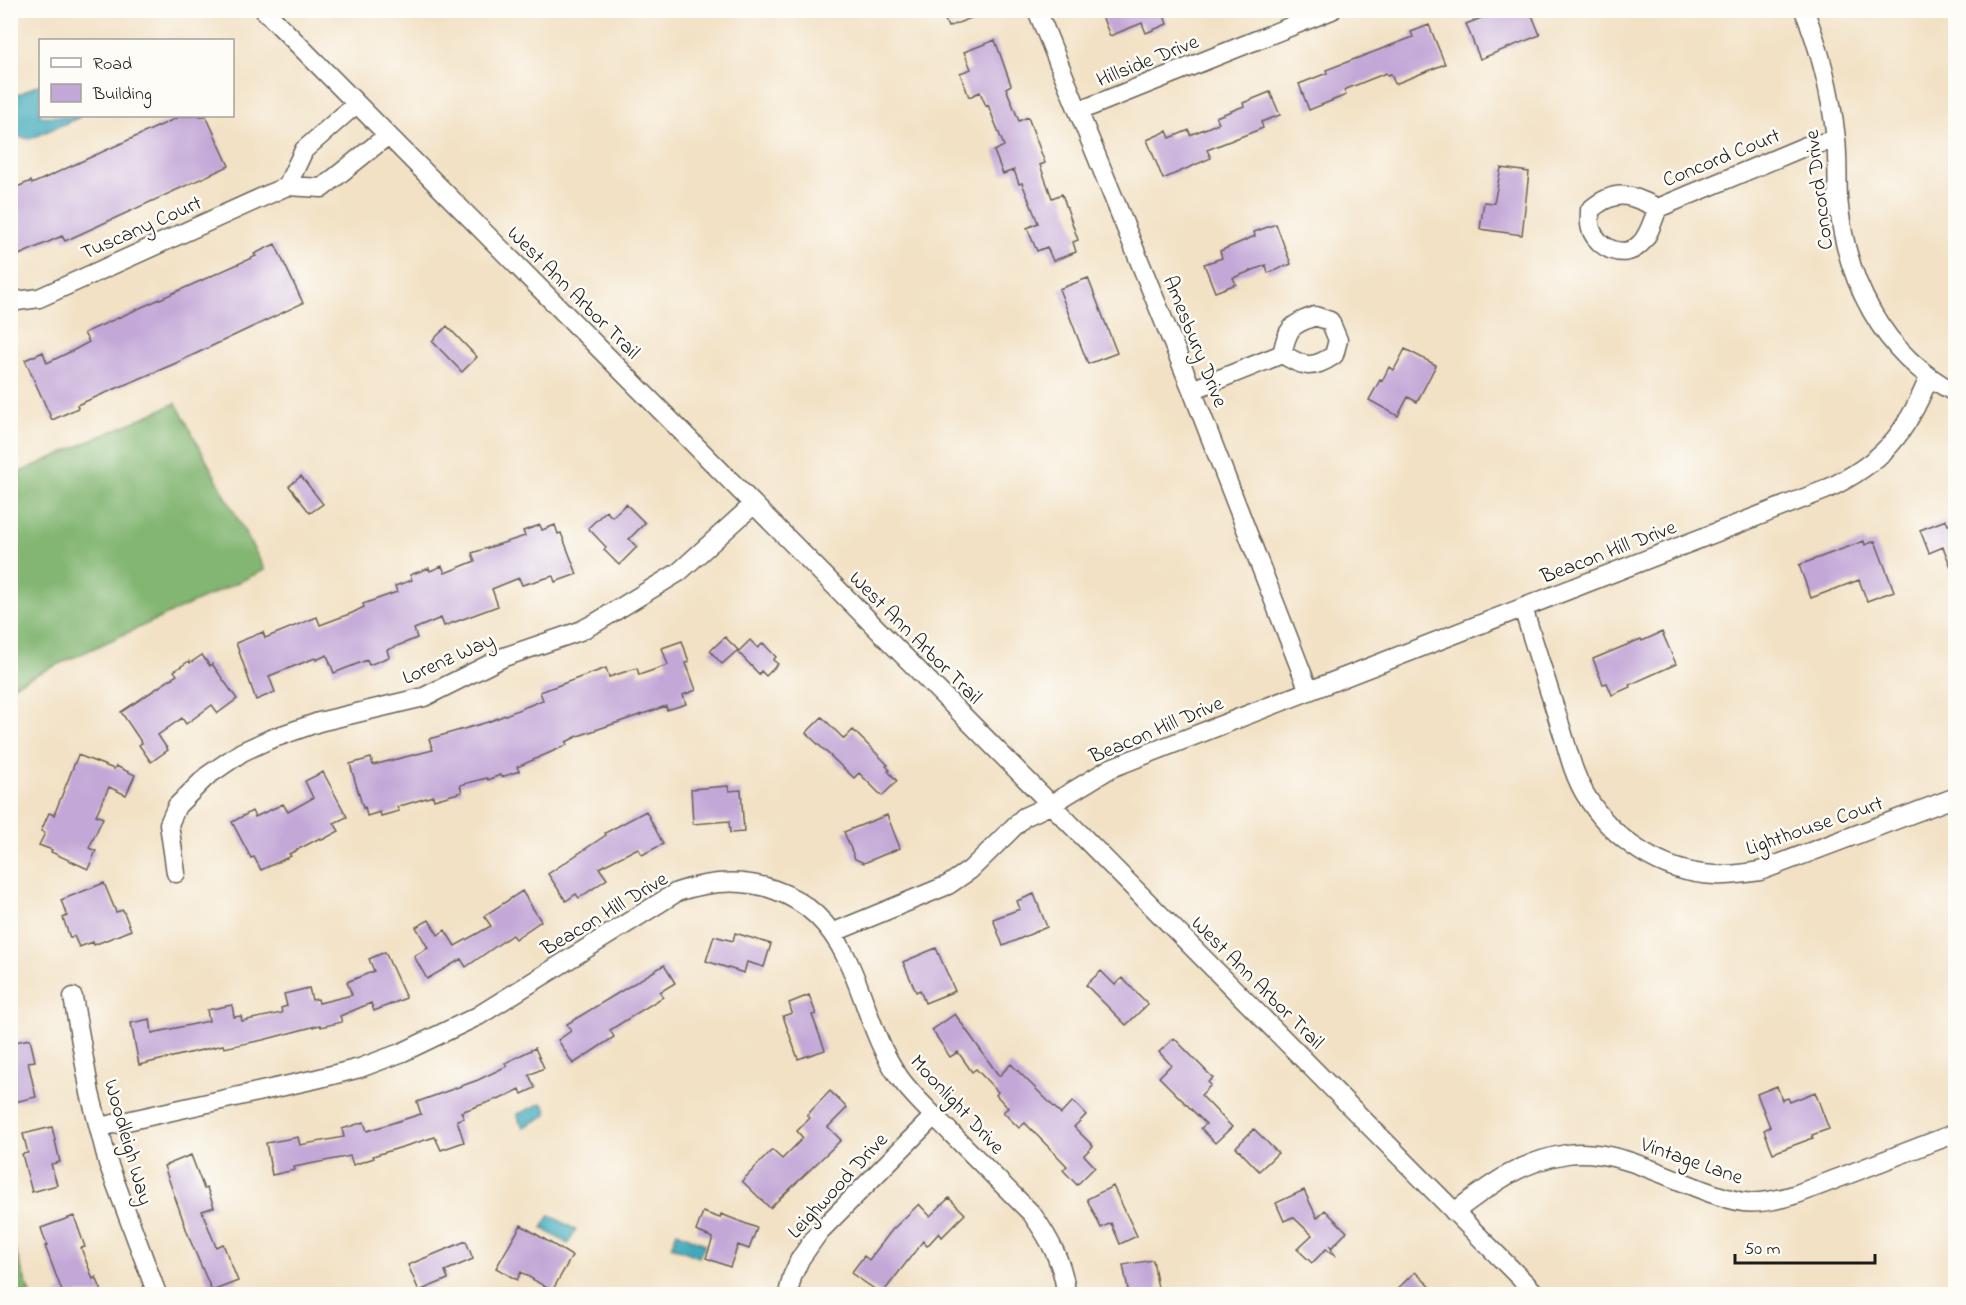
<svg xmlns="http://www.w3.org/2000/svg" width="1966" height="1305" font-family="'Indie Flower',sans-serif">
  <rect width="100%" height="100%" fill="#fdfcf7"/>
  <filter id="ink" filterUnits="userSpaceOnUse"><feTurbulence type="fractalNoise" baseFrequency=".0167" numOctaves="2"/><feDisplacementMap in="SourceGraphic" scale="12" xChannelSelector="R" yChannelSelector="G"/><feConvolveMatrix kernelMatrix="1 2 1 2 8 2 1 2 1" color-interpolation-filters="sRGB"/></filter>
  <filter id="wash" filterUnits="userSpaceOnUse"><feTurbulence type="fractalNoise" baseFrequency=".008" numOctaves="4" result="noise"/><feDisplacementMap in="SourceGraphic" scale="24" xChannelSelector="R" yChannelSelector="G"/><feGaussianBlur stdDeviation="1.35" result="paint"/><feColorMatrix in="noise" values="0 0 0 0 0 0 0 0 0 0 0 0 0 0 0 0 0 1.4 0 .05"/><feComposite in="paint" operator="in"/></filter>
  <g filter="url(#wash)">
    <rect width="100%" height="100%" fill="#f2e1c4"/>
    <path fill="#83b672" stroke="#506947" stroke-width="1.5" d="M176 403 265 570 11 686V476Z
      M11 1238 30 1294H11Z"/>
    <path fill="#3ca9bb" stroke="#2c626c" stroke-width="1.5" d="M40 84V116L80 117 30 139 11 135V98Z
      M542 1103 546 1108 547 1115 524 1127 519 1121 518 1114Z
      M550 1215 576 1230 568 1244 542 1228Z
      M677 1232 705 1244 699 1257 671 1246Z"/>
    <g id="blocks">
      <path fill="#c3a7d7" d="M941 10H988L989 11 948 27Z
        M1115 10H1172V11L1164 15 1167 24 1146 33 1142 23 1110 36 1102 16Z
        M1530 10 1540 35 1480 59 1466 24 1499 11Z
        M1429 25 1445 64 1395 84 1391 74 1387 75 1386 73 1344 90 1346 95 1309 110 1299 84 1327 73 1326 70 1413 37 1411 32Z
        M995 40 1011 85 1006 88 1019 121 1028 117 1045 163 1040 165 1052 198 1062 194 1078 240 1073 242 1076 252 1053 261 1047 247 1037 251 1027 228 1038 223 1022 183 1019 184 1014 170 1003 174 994 151 1004 146 988 105 986 106 980 92 969 97 960 73 971 69 964 52Z
        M1270 92 1280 115 1261 122 1263 128 1207 150 1211 158 1163 179 1147 140 1167 131 1170 138 1189 130 1190 135 1219 123 1216 117 1244 106 1243 103Z
        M181 116H206L229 166 65 241 62 236 19 255 10 235V190L31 181 32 184Z
        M1501 168 1529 172 1522 235 1480 229 1484 202 1494 203Z
        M1276 224 1291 264 1268 273 1266 265 1233 278 1236 284 1215 292 1204 264 1222 258 1220 251 1255 236 1254 232Z
        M275 244 303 303 174 364 77 405 78 408 52 420 25 360 43 352 47 363 74 350 89 342 84 333 256 256 254 254Z
        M1088 278 1117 353 1088 364 1059 289Z
        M447 326 477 357 462 372 432 341Z
        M1405 349 1436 365 1417 402 1408 397 1398 416 1369 400 1380 380 1382 381 1389 367 1394 370Z
        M301 476 323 504 310 513 289 486Z
        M626 504 645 523 629 539 637 547 619 565 604 550 606 547 588 528 606 511 612 517Z
        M1946 520 1948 525 1956 522 1955 577 1943 547 1929 553 1920 530Z
        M540 525 542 530 555 525 558 534 561 533 577 574 555 582 553 576 522 585 519 578 492 589 498 606 444 626 441 618 414 629 417 638 387 650 389 657 369 665 367 660 334 673 327 655 316 660 315 658 269 676 275 692 256 700 236 643 263 632 265 638 317 617 320 625 352 613 364 607 363 604 397 592 395 586 412 580 410 575 429 568 430 571 442 566 445 573 475 561 472 553 525 536 523 531Z
        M1864 541 1865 545 1875 541 1894 591 1867 601 1859 580 1811 598 1799 565Z
        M1662 632 1676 664 1629 685 1630 687 1612 695 1607 683 1603 684 1593 659 1641 639 1642 641Z
        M725 637 738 650 722 664 710 651Z
        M750 640 758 648 763 643 776 657 773 660 778 664 766 676 761 671 759 674 738 652Z
        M682 641 689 662 686 663 696 690 683 695 686 704 667 710 666 706 578 736 566 742 567 745 517 767 519 771 502 777 500 775 488 780 487 778 460 785 462 792 434 800 433 796 397 807 399 811 381 816 380 812 367 816 365 807 363 808 350 764 371 758 373 765 433 750 429 739 488 722 543 700 540 692 606 668 609 677 637 668 639 675 668 665 662 648Z
        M202 655 210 666 212 664 237 699 218 713 212 705 186 724 182 718 158 735 168 750 151 762 139 745 142 743 121 712 177 675 174 671 189 661 190 663Z
        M822 717 844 739 853 730 888 765 886 766 890 770 888 771 897 781 882 796 859 773 854 778 806 733Z
        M78 755 114 769 116 766 135 775 126 795 109 787 96 815 103 818 89 848 96 851 88 869 51 852 52 850 39 845 45 833 41 831 49 813 54 815Z
        M323 772 347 817 334 823 339 831 322 840 320 838 289 854 291 856 261 870 254 857 251 858 232 822 252 811 255 817 283 804 288 812 313 798 305 781Z
        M728 786 729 791 741 790 744 832 730 833 729 821 693 824 691 789Z
        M646 811 663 844 642 855 638 848 599 868 607 879 579 898 576 894 566 901 548 874 606 835 605 833Z
        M887 815 900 848 864 863 855 859 844 832Z
        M104 883 116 912 123 910 131 930 94 945 93 942 79 947 74 936 70 938 63 918 67 916 61 900Z
        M522 891 541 921 515 939 512 935 466 967 461 959 427 979 414 956 428 948 416 927 429 920 438 935 445 930 455 946 491 926 484 916Z
        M1034 894 1047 927 1003 946 993 919 1020 909 1017 901Z
        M735 933 771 944 764 967 747 962 744 973 706 961 714 936 733 941Z
        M936 948 955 991 925 1003 920 990 916 992 903 962Z
        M385 952 406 998 374 1011 371 1003 340 1016 342 1022 321 1027 320 1025 263 1040 224 1048 223 1045 139 1065 131 1023 150 1019 152 1033 209 1021 207 1010 232 1005 234 1017 241 1016 242 1021 282 1013 281 1008 287 1006 284 994 309 988 312 1000 318 999 319 1003 352 995 347 982 374 971 369 959Z
        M664 965 675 983 660 992 663 997 610 1030 614 1037 573 1064 558 1040 571 1031 567 1024Z
        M1101 971 1115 985 1122 978 1148 1004 1126 1025 1086 985Z
        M809 995 816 1014 812 1015 825 1050 798 1059 783 1016 792 1013 789 1003Z
        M955 1014 999 1076 1011 1064 1061 1114 1073 1101 1086 1115 1074 1127 1093 1146 1084 1155 1095 1167 1077 1185 1063 1170 1067 1166 1025 1123 1019 1128 1003 1112 1008 1108 996 1095 998 1092 976 1069 972 1072 958 1052 950 1057 932 1030Z
        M1174 1038 1213 1078 1208 1082 1211 1085 1201 1095 1232 1127 1215 1143 1201 1128 1206 1124 1159 1077 1171 1065 1159 1052Z
        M30 1039 35 1061 28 1062 36 1097 10 1103V1043Z
        M535 1048 544 1068 529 1075 535 1088 522 1094 520 1089 498 1100 497 1099 461 1112 464 1118 457 1120 464 1142 441 1150 435 1137 373 1156 374 1158 353 1165 350 1156 294 1167 295 1170 272 1175 266 1143 298 1137 300 1145 344 1137 342 1129 364 1122 367 1131 421 1114 417 1102 478 1080 507 1066 505 1063Z
        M1777 1086 1782 1100 1788 1098 1790 1102 1815 1092 1829 1129 1812 1135 1813 1138 1773 1153 1764 1130 1770 1127 1757 1094Z
        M830 1091 847 1108 828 1127 841 1140 770 1208 742 1181 772 1150 782 1159 803 1138 797 1131 810 1118 807 1115Z
        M52 1127 60 1162 51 1164 57 1185 32 1192 22 1154 28 1153 23 1134Z
        M1254 1129 1278 1153 1259 1171 1236 1147Z
        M191 1155 204 1189 207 1188 214 1207 202 1211 216 1247 223 1244 238 1281 212 1291 190 1240 164 1166Z
        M1113 1186 1137 1236 1120 1244 1111 1223 1101 1228 1087 1199Z
        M1304 1190 1317 1218 1325 1210 1347 1232 1332 1247 1330 1246 1334 1255 1326 1249 1312 1263 1297 1249 1312 1235 1293 1217 1284 1221 1276 1203Z
        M949 1198 965 1214 942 1237 939 1233 927 1246 923 1241 882 1294 851 1273 864 1256 869 1260 892 1230 919 1204 930 1216Z
        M703 1212 720 1218 721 1214 757 1228 749 1249 738 1245 730 1267 706 1258 713 1238 696 1231Z
        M74 1216 85 1247 81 1248 93 1279 96 1277 103 1294H55L62 1291 45 1246H47L41 1228Z
        M521 1225 572 1256 552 1291 521 1272 517 1280 496 1268Z
        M466 1241 473 1259 445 1271 448 1279 419 1291 408 1265Z
        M1153 1260 1159 1294H1129L1123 1265Z
        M1415 1272 1438 1294H1392Z"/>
    </g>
  </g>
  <g filter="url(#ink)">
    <use href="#blocks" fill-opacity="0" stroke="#676157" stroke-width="1.5"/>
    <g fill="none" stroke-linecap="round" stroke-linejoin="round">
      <g stroke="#676157" stroke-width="21">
        <path id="minor" d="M264 10 1536 1294
          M1037 10 1192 390 1309 691
          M1804 10C1821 51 1831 95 1836 139 1838 159 1837 179 1838 198 1845 279 1882 355 1956 393
          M356 104 304 150 287 186 322 188 388 135
          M1079 111 1332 10
          M1658 208C1653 219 1649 237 1639 245 1623 260 1598 248 1591 229 1589 223 1590 216 1590 210 1616 188 1628 194 1658 208L1806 146 1836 140
          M10 302 39 298 287 186
          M1315 316 1330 321 1338 340 1334 355C1312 370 1304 367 1282 354 1288 328 1290 325 1315 316Z
          M1192 390 1282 354
          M1523 608C1535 647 1548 686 1560 725 1568 749 1572 772 1585 794 1612 839 1661 873 1715 875 1730 876 1745 873 1760 871L1956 797
          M176 873 169 824 177 806 207 776 242 752 268 740 319 722 424 697 504 657 580 631 597 622 679 572 753 505
          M832 933 948 885 970 870 1024 817 1050 805 1111 768 1825 490C1882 463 1906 435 1929 377
          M73 997 90 1093 108 1163 157 1294
          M100 1127 316 1079 360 1068 403 1052 478 1016 677 892C746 869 813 888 846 957 866 998 872 1038 899 1077 914 1098 934 1115 952 1134 978 1160 1005 1187 1032 1214 1049 1238 1064 1264 1066 1294
          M1454 1212C1492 1184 1519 1162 1567 1154 1623 1145 1688 1192 1743 1202 1761 1204 1781 1199 1797 1194L1956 1133
          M788 1294 792 1277 800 1259 819 1232 934 1116"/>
      </g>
      <use href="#minor" stroke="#fff" stroke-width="18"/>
    </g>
  </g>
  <g text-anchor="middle" stroke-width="5" stroke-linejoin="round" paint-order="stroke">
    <g font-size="21" fill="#1c1c1c" stroke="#fdfcf7">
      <text transform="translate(1147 60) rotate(-22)" y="7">Hillside Drive</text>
      <text transform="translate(1721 157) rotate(-22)" y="7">Concord Court</text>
      <text transform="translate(1818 190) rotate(-97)" y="7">Concord Drive</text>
      <text transform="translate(141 227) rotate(-24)" y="7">Tuscany Court</text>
      <text transform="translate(574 292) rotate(45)" y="7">West Ann Arbor Trail</text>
      <text transform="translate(1196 341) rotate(68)" y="7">Amesbury Drive</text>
      <text transform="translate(1608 551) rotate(-21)" y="7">Beacon Hill Drive</text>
      <text transform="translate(916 637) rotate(45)" y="7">West Ann Arbor Trail</text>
      <text transform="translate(448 658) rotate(-24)" y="7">Lorenz Way</text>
      <text transform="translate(1156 729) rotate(-23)" y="7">Beacon Hill Drive</text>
      <text transform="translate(1814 825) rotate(-19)" y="7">Lighthouse Court</text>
      <text transform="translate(604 913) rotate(-31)" y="7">Beacon Hill Drive</text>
      <text transform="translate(1258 982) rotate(45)" y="7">West Ann Arbor Trail</text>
      <text transform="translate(958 1104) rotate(47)" y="7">Moonlight Drive</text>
      <text transform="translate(129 1142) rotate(74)" y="7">Woodleigh Way</text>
      <text transform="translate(1692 1160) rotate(19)" y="7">Vintage Lane</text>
      <text transform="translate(837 1185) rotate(-47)" y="7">Leighwood Drive</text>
    </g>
  </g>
  <rect width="1966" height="1305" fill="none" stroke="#fdfcf7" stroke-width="36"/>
  <rect x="39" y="39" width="195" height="78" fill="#fdfcf7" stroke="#a3a29f" stroke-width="1.5"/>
  <rect x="51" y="58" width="30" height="9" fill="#ffffff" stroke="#a3a29f" stroke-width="1.5"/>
  <text x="93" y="69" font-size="18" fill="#1c1c1c">Road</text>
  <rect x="51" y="84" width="30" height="18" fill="#c3a7d7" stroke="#a3a29f" stroke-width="1.5"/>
  <text x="93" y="99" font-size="18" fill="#1c1c1c">Building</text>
  <path d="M1735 1254v9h140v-9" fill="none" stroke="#1c1c1c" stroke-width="3"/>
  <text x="1744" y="1254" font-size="18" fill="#1c1c1c" stroke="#fdfcf7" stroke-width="4.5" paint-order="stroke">50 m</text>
</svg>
